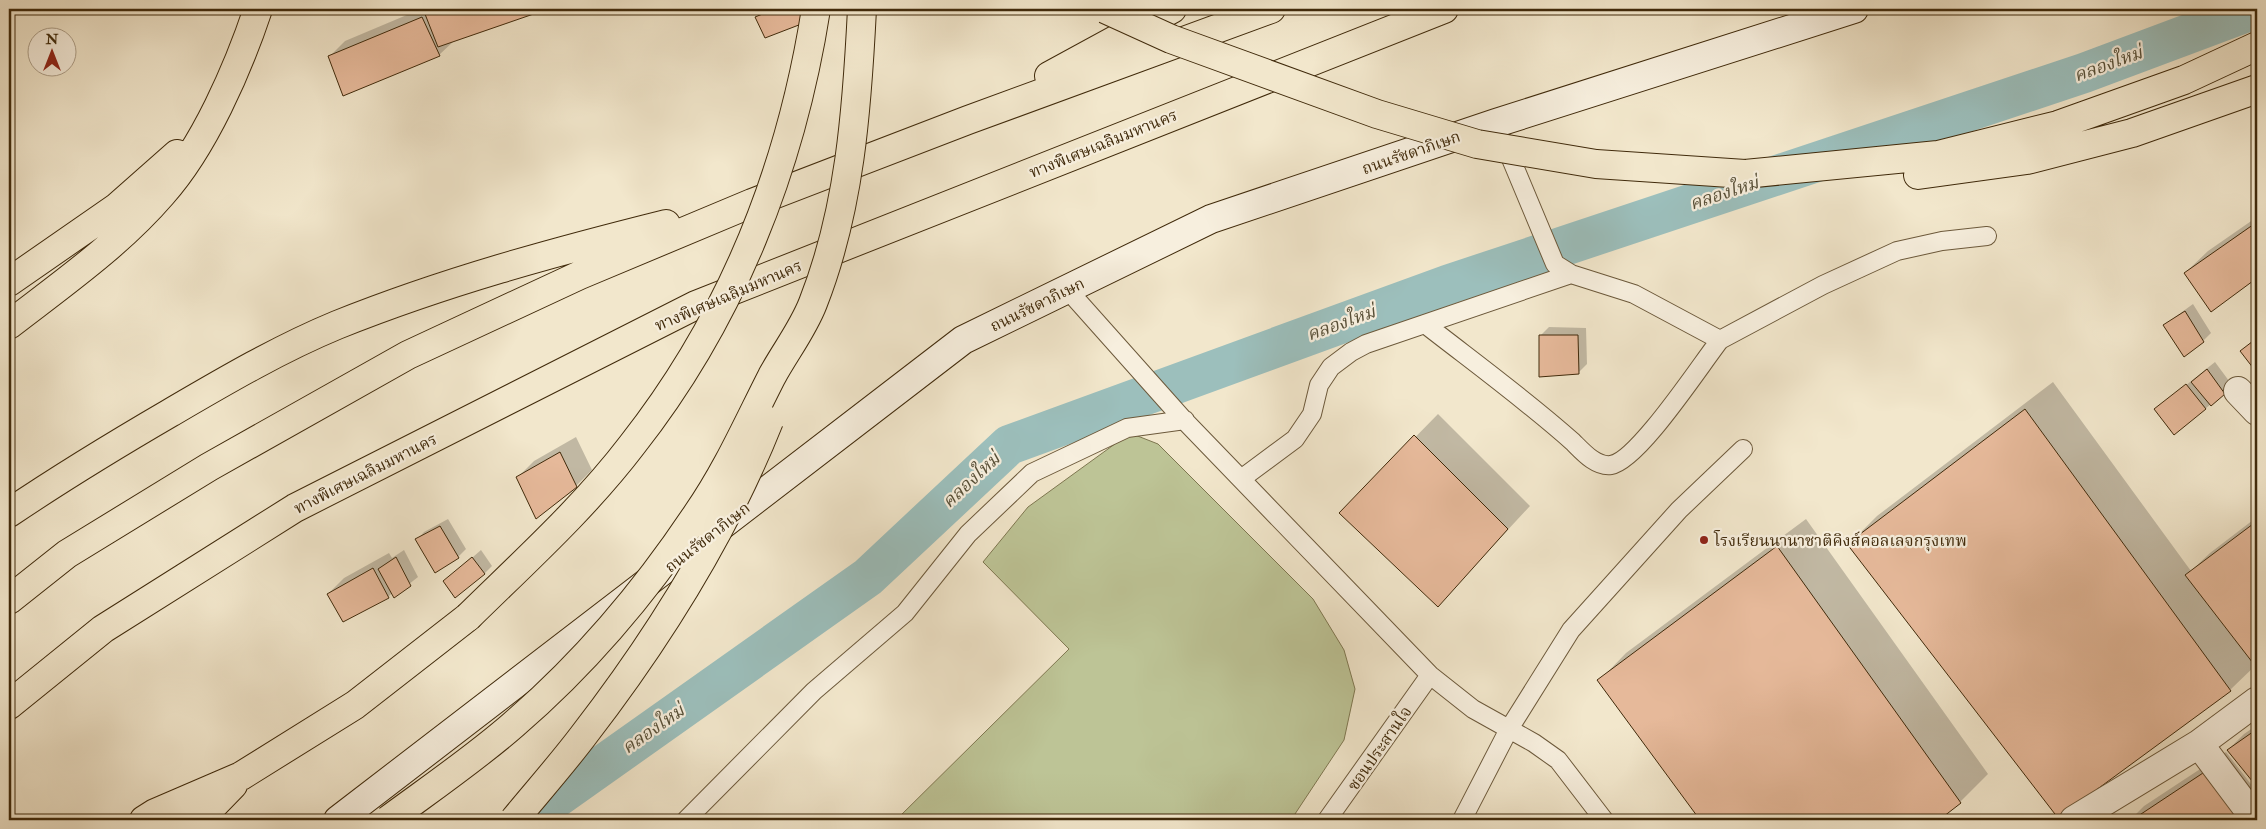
<svg xmlns="http://www.w3.org/2000/svg" width="2266" height="829" font-family="'IM FELL Double Pica','Noto Serif Thai',serif">
  <rect width="100%" height="100%" fill="#f2e7cc"/>
  <filter id="stains"><feTurbulence type="fractalNoise" baseFrequency=".004" numOctaves="4"/><feColorMatrix values="0 0 0 0 .2 0 0 0 0 .09 0 0 0 0 .02 0 0 0 .5 -.17"/></filter>
  <radialGradient id="worn" r=".72"><stop offset=".6" stop-color="#630" stop-opacity="0"/><stop offset="1" stop-color="#630" stop-opacity=".3"/></radialGradient>
  <path fill="#bdc496" stroke="#7e7750" d="M1130 433 1158 444 1313 599 1344 650 1355 689 1344 740 1291 820H896L1069 649 983 562 1028 507Z"/>
  <path fill="#0003" d="M421 9H544L454 41 439 55 329 57 345 41Z
    M765 9H816L766 36 757 18Z
    M2257 217V277L2211 310 2185 273 2208 251Z
    M2193 304 2211 333 2203 341 2164 325Z
    M1549 327 1586 328 1587 364 1579 372 1541 335Z
    M2257 336V371L2242 351Z
    M2215 362 2232 385 2211 404 2205 409 2155 410Z
    M2053 382 2191 571 2210 553 2257 517V664L2230 690 2059 816 1849 544 1877 516Z
    M1438 414 1530 506 1438 605 1341 513Z
    M576 437 592 470 576 486 518 477 534 461Z
    M448 519 466 549 458 557 417 540 424 532Z
    M1806 519 1988 774 1960 802 1937 820H1701L1599 681 1626 653Z
    M404 550 418 577 394 596 392 593 388 597 328 594 344 578 389 553 392 558Z
    M481 550 492 566 484 574 451 576Z
    M2257 725V785L2228 750 2244 734Z
    M2226 752 2257 792V815L2252 820H2130L2144 806Z"/>
  <g fill="none" stroke-linecap="round" stroke-linejoin="round">
    <path stroke="#9cbfbc" stroke-width="40" d="M525 820 868 577 1009 445 1447 285 2084 73 2255 9"/>
  </g>
  <path fill="#e6b99a" stroke="#402a0b" d="M423 9H548L438 47Z
    M764 9H799L804 23 765 38 755 17 765 13Z
    M422 17 440 56 343 96 328 56Z
    M2257 222V278L2211 312 2184 273Z
    M2185 311 2204 342 2184 357 2163 325Z
    M1539 335H1578L1579 374 1539 377Z
    M2257 338V373L2240 351Z
    M2207 369 2225 394 2211 406 2191 382Z
    M2186 384 2206 409 2174 435 2154 409Z
    M2025 409 2231 691 2058 818 1847 544Z
    M1414 435 1508 529 1438 607 1339 513Z
    M560 452 577 487 536 519 516 477Z
    M2257 521V666L2256 667 2185 575Z
    M440 526 459 558 435 573 415 539Z
    M1777 546 1961 803 1939 820H1700L1597 680Z
    M396 557 411 586 394 598 378 569Z
    M472 557 485 574 455 598 443 581Z
    M373 568 389 598 343 622 327 594Z
    M2257 729V787L2227 750Z
    M2203 773 2239 820H2132Z"/>
  <g fill="none" stroke-linecap="round" stroke-linejoin="round">
    <g stroke="#6c593b" stroke-width="20">
      <path id="service" d="M1504 142 1555 264 1571 274 1634 294 1720 340 1823 285 1897 251 1942 241 1987 236
        M1067 289 1182 418 1430 675 1473 709 1534 743 1558 760 1604 820
        M1425 324C1475 363 1526 400 1573 442 1583 452 1596 467 1611 465 1638 461 1701 364 1720 340
        M1241 479 1295 439 1312 414 1319 385 1331 367 1351 352 1366 344 1571 274
        M686 820 814 691 905 613 968 534 1032 473 1127 428 1185 420
        M1327 820 1430 675
        M1462 820 1509 729 1571 630 1679 510 1743 449"/>
    </g>
    <g stroke="#6c593b" stroke-width="30">
      <path id="minor" d="M2238 391 2257 411
        M2199 744 2256 820
        M2074 820 2199 744 2257 701"/>
    </g>
    <g stroke="#402a0b" stroke-width="30">
      <path id="secondary" d="M338 820 963 340 1211 219 1496 123 1854 9"/>
    </g>
    <g stroke="#402a0b" stroke-width="30">
      <path id="motorway" d="M1049 76 1172 9
        M1745 174 1938 155 2058 125 2184 80 2257 46
        M1918 175 2027 160 2132 133 2257 89
        M9 282 117 207 177 154
        M9 325C62 284 118 245 162 194 204 147 238 69 258 9
        M9 513C61 478 115 445 170 413 223 382 279 349 337 325 444 282 554 252 666 224
        M9 600 67 554 209 467 408 355 580 275 752 203 968 120 1271 9
        M9 705 103 629 295 508 696 305 1444 9
        M144 820 155 813 241 776 355 705 468 617
        M199 820 233 785"/>
    </g>
    <use href="#service" stroke="#f7efde" stroke-width="18"/>
    <use href="#minor" stroke="#f7efde" stroke-width="28"/>
    <use href="#secondary" stroke="#f7efde" stroke-width="28"/>
    <use href="#motorway" stroke="#f2e7cc" stroke-width="28"/>
    <g stroke="#402a0b" stroke-width="30" stroke-linecap="butt">
      <path id="motorway-bridge" d="M1105 9 1171 39 1377 114 1477 144 1596 164 1745 174
        M468 617C524 562 584 508 632 445 732 318 791 168 816 9
        M388 820C430 789 474 759 513 725 584 664 645 592 697 514 727 471 748 423 772 376 785 352 803 329 813 303 850 209 857 109 862 9
        M514 820C537 792 561 765 583 736 658 639 724 534 769 421"/>
    </g>
    <use href="#motorway-bridge" stroke="#f2e7cc" stroke-width="28"/>
  </g>
  <circle fill="#8f2418" stroke="#f7efde" stroke-width="2" cx="1704" cy="540" r="5"/>
  <g text-anchor="middle" stroke-width="4.5" stroke-linejoin="round" paint-order="stroke">
    <g font-size="16" fill="#402a0b" stroke="#f7efde">
      <text transform="translate(1103 143) rotate(-22)" y="6">ทางพิเศษเฉลิมมหานคร</text>
      <text transform="translate(1411 152) rotate(-19)" y="6">ถนนรัชดาภิเษก</text>
      <text transform="translate(728 295) rotate(-23)" y="6">ทางพิเศษเฉลิมมหานคร</text>
      <text transform="translate(1037 304) rotate(-26)" y="6">ถนนรัชดาภิเษก</text>
      <text transform="translate(365 473) rotate(-27)" y="6">ทางพิเศษเฉลิมมหานคร</text>
      <text transform="translate(707 537) rotate(-38)" y="6">ถนนรัชดาภิเษก</text>
      <text transform="translate(1379 748) rotate(-55)" y="6">ซอนประสานใจ</text>
    </g>
    <g font-size="16" fill="#402a0b" stroke="#f7efde" text-anchor="start">
      <text x="1714" y="546">โรงเรียนนานาชาติคิงส์คอลเลจกรุงเทพ</text>
    </g>
    <g font-size="18" font-style="italic" fill="#574f37" stroke="#f7efde">
      <text transform="translate(2108 64) rotate(-20)" y="6">คลองใหม่</text>
      <text transform="translate(1724 193) rotate(-18)" y="6">คลองใหม่</text>
      <text transform="translate(1341 323) rotate(-20)" y="6">คลองใหม่</text>
      <text transform="translate(971 480) rotate(-43)" y="6">คลองใหม่</text>
      <text transform="translate(653 729) rotate(-35)" y="6">คลองใหม่</text>
    </g>
  </g>
  <rect width="2266" height="829" fill="none" stroke="#f2e7cc" stroke-width="30"/>
  <rect x="10" y="10" width="2246" height="809" fill="none" stroke="#402a0b" stroke-width="2.5"/>
  <rect x="15" y="15" width="2236" height="799" fill="none" stroke="#402a0b"/>
  <g transform="translate(52 52)"><circle r="24" fill="#f7efde" stroke="#aea08a"/>
  <path d="M0-4L9 19L0 12L-9 19Z" fill="#8f2418"/>
  <text y="-8" font-size="14" font-weight="bold" text-anchor="middle" fill="#402a0b">N</text>
  </g>
  <rect width="100%" height="100%" filter="url(#stains)"/>
  <rect width="100%" height="100%" fill="url(#worn)"/>
</svg>
